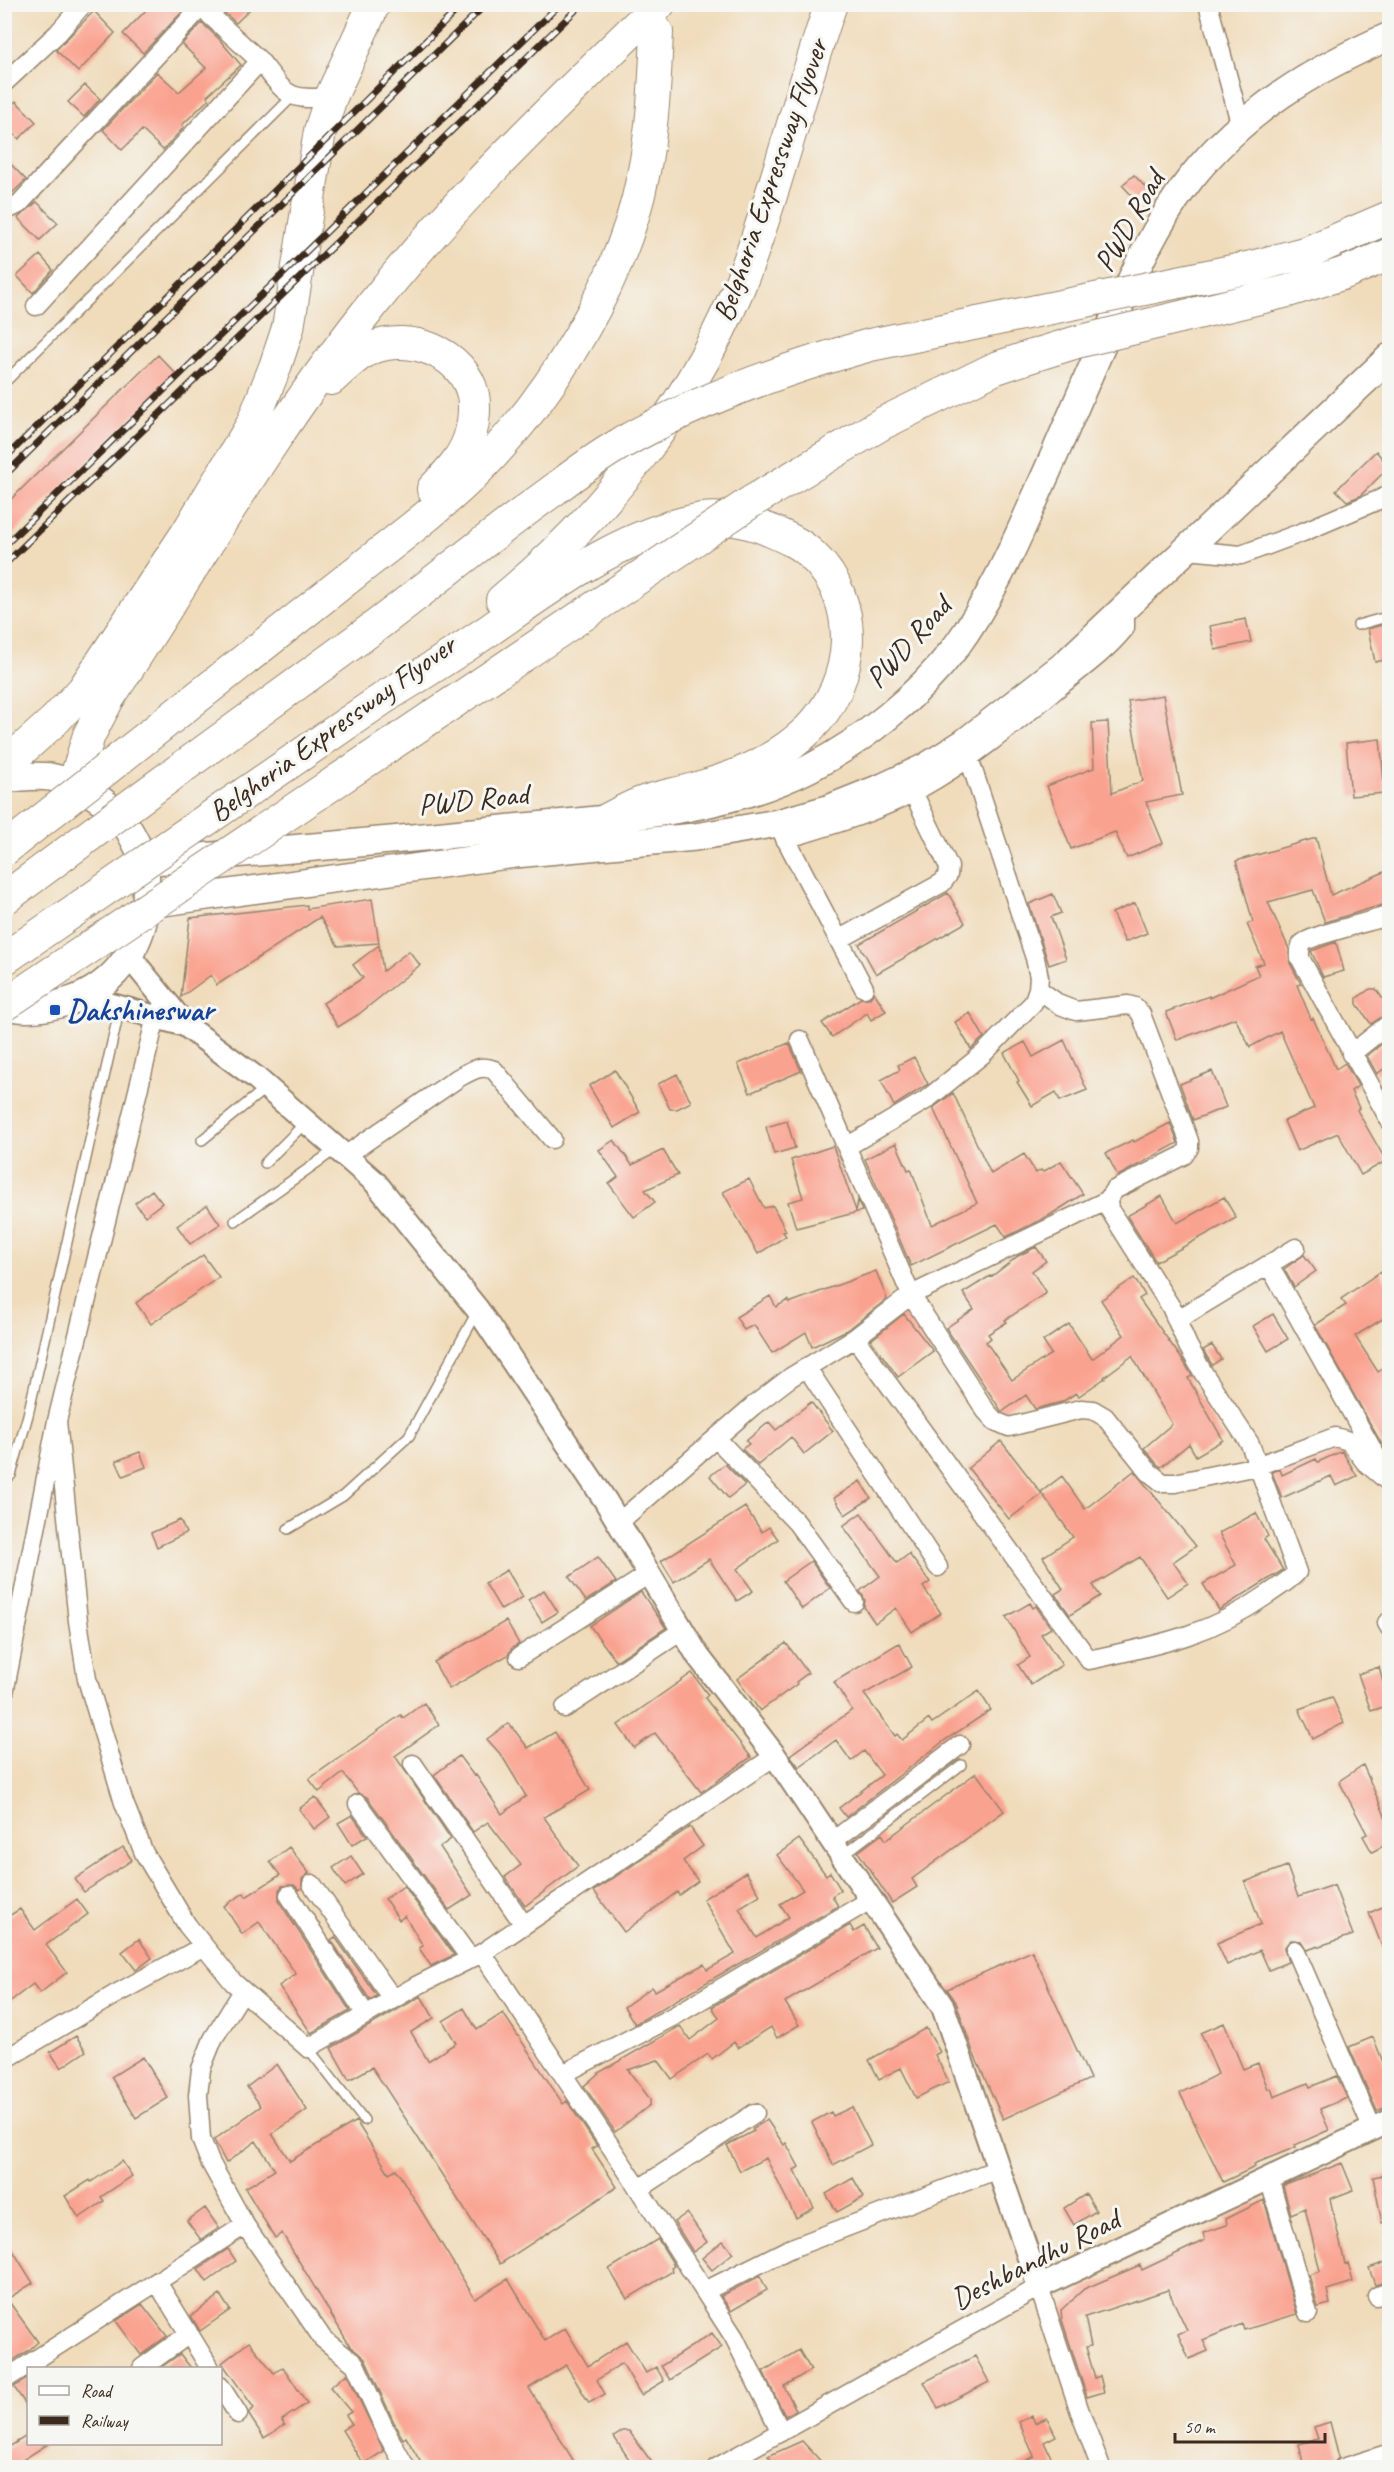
<svg xmlns="http://www.w3.org/2000/svg" width="1394" height="2472" font-family="Caveat,sans-serif">
  <rect width="100%" height="100%" fill="#f6f6f2"/>
  <filter id="ink" filterUnits="userSpaceOnUse"><feTurbulence type="fractalNoise" baseFrequency=".0167" numOctaves="2"/><feDisplacementMap in="SourceGraphic" scale="12" xChannelSelector="R" yChannelSelector="G"/><feConvolveMatrix kernelMatrix="1 2 1 2 8 2 1 2 1" color-interpolation-filters="sRGB"/></filter>
  <filter id="wash" filterUnits="userSpaceOnUse"><feTurbulence type="fractalNoise" baseFrequency=".008" numOctaves="4" result="noise"/><feDisplacementMap in="SourceGraphic" scale="24" xChannelSelector="R" yChannelSelector="G"/><feGaussianBlur stdDeviation="1.35" result="paint"/><feColorMatrix in="noise" values="0 0 0 0 0 0 0 0 0 0 0 0 0 0 0 0 0 1.4 0 .05"/><feComposite in="paint" operator="in"/></filter>
  <g filter="url(#wash)">
    <rect width="100%" height="100%" fill="#f0dcbb"/>
    <g id="blocks">
      <path fill="#faa290" d="M215 4H255L236 23Z
        M151 5H174L182 12 143 53 123 34Z
        M94 11 115 33 78 72 56 50Z
        M202 23 219 39 241 65 207 96 209 99 182 125 184 127 163 150 142 130 122 150 103 130 157 72 179 92 206 68 182 44Z
        M85 85 100 99 84 117 68 102Z
        M16 101 36 122 19 139 4 124V112Z
        M4 157 26 180 9 196 4 193Z
        M1134 175 1149 191 1137 201 1122 185Z
        M37 202 58 223 40 240 18 218Z
        M40 255 53 270 33 293 17 276Z
        M158 355 176 374 4 543V506Z
        M1376 451 1389 467 1360 496 1347 501 1336 490Z
        M1246 619 1251 642 1215 650 1210 626Z
        M1389 623V659L1375 662 1368 629Z
        M1163 695 1182 795 1146 802 1163 843 1127 858 1115 832 1071 849 1047 786 1094 768 1092 723 1108 722 1112 793 1143 781 1128 701Z
        M1380 739 1385 793 1351 796 1346 743Z
        M1316 838 1331 895 1389 870V903L1325 922 1313 890 1268 902 1289 949 1290 963 1301 984 1297 985 1311 1019 1313 1018 1336 1069 1345 1063 1358 1086 1351 1091 1359 1108 1357 1110 1386 1161 1361 1175 1338 1133 1297 1151 1284 1121 1314 1108 1280 1031 1250 1047 1235 1018 1177 1040 1166 1012 1209 996V998L1259 975 1255 966 1264 963 1247 924 1253 922 1236 861Z
        M948 893 965 923 876 974 859 944Z
        M1053 894 1061 913 1051 917 1066 959 1049 965 1029 904Z
        M372 899 379 943 338 946 320 917 217 985 211 975 181 997 190 918 307 905V909Z
        M1135 903 1147 933 1125 942 1112 913Z
        M1336 942 1344 971 1323 977 1311 951Z
        M379 945 383 971 409 951 420 965 359 1014 338 1027 323 1003 363 978 353 965Z
        M1370 989H1376L1389 1008V1012L1371 1024 1357 1004V998Z
        M874 992 886 1011 871 1020 867 1013 832 1037 822 1023 861 998H870Z
        M970 1013 984 1037 971 1049 955 1022Z
        M1389 1038V1065L1377 1074 1367 1056Z
        M1064 1040 1087 1090 1060 1101 1056 1092 1032 1106 1017 1082 1019 1081 1004 1053 1025 1042 1033 1057Z
        M789 1043 801 1071 750 1093 738 1064Z
        M914 1057 928 1084 894 1106 881 1080 900 1070 898 1065Z
        M615 1070 640 1112 614 1128 589 1086Z
        M1212 1071 1226 1107 1193 1120 1180 1084Z
        M677 1074 691 1102 677 1109H670L658 1084Z
        M953 1093 991 1174 1024 1154 1036 1173 1041 1170 1043 1172 1061 1161 1083 1194 1050 1215 1006 1237 997 1224 911 1266 865 1159 896 1143 908 1170 911 1169 932 1225 977 1203 933 1108Z
        M787 1121 795 1148 774 1154 766 1127Z
        M1170 1123 1178 1143 1118 1176 1106 1153 1133 1140 1134 1142Z
        M614 1140 632 1165 663 1150 678 1175 645 1190 655 1202 634 1217 609 1184 618 1177 599 1150Z
        M833 1146 856 1211 858 1200 862 1211 796 1228 788 1202 803 1198 791 1160Z
        M749 1179 764 1208 773 1206 786 1231 783 1232 786 1236 758 1254 723 1192Z
        M152 1190 162 1203 145 1216 135 1203Z
        M1162 1196 1177 1223 1224 1197 1236 1218 1156 1262 1127 1216Z
        M207 1205 220 1224 190 1244 177 1226Z
        M1036 1247 1046 1261 1032 1271 1046 1293 1005 1320 1007 1322 988 1334 991 1338 986 1342 1012 1380 1051 1354 1043 1341 1069 1324 1092 1359 1124 1335 1101 1300 1134 1278 1145 1295 1139 1299 1184 1362 1192 1376 1188 1378 1223 1440 1196 1456 1189 1444 1161 1467 1157 1464 1144 1448 1172 1424 1132 1356 1104 1377 1105 1378 1079 1396 1076 1393 1062 1402 1035 1409 1026 1395 1002 1412 946 1328 974 1309 963 1293 990 1276 991 1277 1018 1256Z
        M203 1255 219 1277 151 1324 136 1303Z
        M1304 1255 1316 1271 1294 1287 1284 1269Z
        M876 1271 887 1299 849 1329 812 1347 806 1332 772 1353 754 1325 744 1330 736 1317 770 1296 776 1307 788 1300 789 1303Z
        M1380 1272 1389 1285V1315L1355 1336 1378 1372 1389 1364V1457L1315 1325 1346 1305 1341 1299Z
        M904 1314 933 1351 898 1377 871 1340Z
        M1273 1314 1288 1339 1268 1351 1253 1326Z
        M1212 1345 1221 1359 1212 1365 1203 1350Z
        M811 1402 833 1431 804 1454 791 1437 758 1465 742 1449 749 1444 746 1441 769 1422 776 1430Z
        M1001 1441 1042 1494 1009 1519 968 1468Z
        M1342 1451 1357 1476 1336 1486 1331 1476 1282 1498 1272 1472 1280 1469 1282 1475 1316 1459 1318 1462Z
        M140 1452 146 1467 123 1476 116 1461Z
        M725 1464 745 1485 728 1498 710 1476Z
        M1134 1471 1196 1546 1173 1562 1188 1583 1167 1597 1140 1557 1093 1585 1100 1596 1070 1615 1055 1594 1063 1589 1043 1557 1073 1537 1041 1492 1062 1476 1085 1509Z
        M860 1481 871 1498 845 1515 834 1498Z
        M745 1507 762 1532 769 1527 778 1539 737 1569 753 1591 737 1601 709 1559 674 1582 661 1561Z
        M861 1513 897 1563 909 1554 930 1582 923 1587 941 1613 912 1632 896 1608 875 1623 864 1607 865 1600 860 1591 880 1576 843 1526Z
        M1256 1513 1268 1536 1264 1539 1283 1570 1219 1610 1203 1584 1236 1565 1219 1533Z
        M180 1520 186 1533 157 1547 151 1533Z
        M598 1557 616 1582 586 1601 569 1577Z
        M811 1561 830 1588 802 1609 783 1581Z
        M507 1570 523 1597 501 1610 485 1583Z
        M544 1590 558 1612 542 1622 528 1600Z
        M641 1592 666 1628 616 1661 590 1626Z
        M1030 1603 1033 1608 1036 1606 1051 1628 1041 1634 1062 1665 1031 1685 1018 1665 1030 1657 1006 1617Z
        M506 1621 519 1644 512 1648 508 1655 449 1689 434 1662Z
        M786 1643 808 1673 796 1682 797 1684 760 1711 737 1679Z
        M899 1643 912 1667 864 1694 895 1736 897 1734 902 1740 929 1719 932 1723 979 1691 991 1710 945 1740 846 1817 839 1808 882 1775 864 1751 851 1761 836 1740 799 1767 790 1755 852 1710 834 1682Z
        M1379 1667 1389 1705 1371 1711 1358 1674Z
        M692 1673 708 1695 705 1698 751 1757 701 1792 655 1733 634 1748 618 1725Z
        M1332 1697 1344 1723 1313 1739 1299 1709Z
        M424 1703 439 1725 395 1756 451 1839 440 1847 472 1895 449 1910 367 1797 358 1793 343 1773 319 1792 309 1779 379 1730 401 1715 403 1718Z
        M509 1723 528 1748 555 1732 590 1790 544 1817 578 1866 525 1906 505 1877 521 1865 488 1822 473 1832 434 1775 459 1756 474 1776 476 1775 502 1814 526 1796 502 1756 487 1739Z
        M1363 1765 1389 1825V1843L1372 1852 1363 1836 1367 1834 1339 1781Z
        M976 1773 1004 1811 912 1879 917 1887 892 1903 858 1852 882 1834 886 1840Z
        M315 1797 330 1817 314 1829 299 1809Z
        M352 1815 367 1836 352 1845 338 1823Z
        M690 1827 703 1846 683 1861 698 1881 679 1895 677 1892 624 1932 594 1891Z
        M799 1839 826 1875 830 1872 841 1890 832 1896 838 1906 635 2024 624 2007 652 1987 655 1991 704 1964 707 1970 735 1954 703 1899 746 1872 760 1895 739 1908 757 1938 789 1917 780 1904 803 1890 777 1855Z
        M123 1847 132 1860 84 1892 75 1879Z
        M289 1847 309 1873 302 1879V1888L299 1890 294 1885 282 1886 279 1890V1901L350 2011 311 2033 279 1986 296 1974 259 1922 242 1934 224 1906 244 1893 246 1897 280 1875 270 1862Z
        M351 1856 363 1874 345 1886 333 1868Z
        M1287 1866 1298 1897 1334 1885 1353 1935 1307 1950 1301 1941 1291 1940 1284 1948 1288 1962 1269 1970 1260 1950 1227 1965 1217 1943 1261 1924 1245 1882Z
        M404 1886 454 1955 431 1966 419 1948 423 1946 405 1916 399 1920 385 1899Z
        M77 1899 88 1914 46 1945 67 1972 40 1993 33 1984 4 2006V1919L20 1909 35 1930Z
        M1389 1904V1962H1388L1369 1913Z
        M850 1925 854 1932 864 1926 877 1948 785 2002 799 2025 777 2038 771 2027 738 2048 734 2042 712 2059 708 2054 672 2079 658 2060 628 2070 650 2099V2105L615 2132 584 2086 600 2072 680 2026 690 2040 719 2018 712 2007Z
        M335 1937 377 1996 370 2000 331 1940Z
        M139 1939 152 1958 136 1970 122 1952Z
        M1032 1951 1090 2079 1003 2119 973 2052 956 2002 947 1989Z
        M421 1996 434 2018 411 2032 428 2061 456 2043 443 2021 464 2008 477 2030 503 2013 563 2104 567 2101 597 2146 592 2149 617 2187 500 2264 372 2067 349 2080 331 2048Z
        M1224 2023 1243 2069 1258 2063 1268 2089 1271 2088 1274 2097 1308 2083 1310 2087 1337 2076 1347 2098 1320 2109 1329 2130 1295 2145 1296 2147 1254 2164 1255 2167 1223 2182 1180 2093 1218 2074 1201 2033Z
        M926 2028 940 2052 935 2055 949 2082 916 2098 901 2068 879 2079 869 2060Z
        M76 2036 86 2051 61 2068 50 2052Z
        M1373 2037 1385 2067 1389 2065V2106L1377 2111 1349 2047Z
        M143 2057 168 2098 136 2118 111 2077Z
        M277 2064 307 2110 272 2134 290 2161 356 2121 389 2173 396 2169 475 2299 508 2279 545 2341 565 2328 588 2366 626 2341 646 2373 656 2367 664 2381 641 2395 622 2363 597 2380 605 2394 589 2403 566 2365 529 2388 578 2468H424L406 2437 403 2439 397 2429 365 2359 350 2346 282 2233 275 2238 245 2188 275 2170 256 2141 226 2163 214 2140 261 2106 247 2087Z
        M852 2107 871 2145 833 2165 812 2122 831 2112 833 2116Z
        M767 2120 784 2145 786 2143 799 2167 794 2170 814 2208 796 2218 766 2158 740 2171 727 2145 754 2131 752 2129Z
        M122 2161 132 2176 101 2197 104 2201 79 2218 65 2196 90 2180 91 2182Z
        M1342 2163 1353 2190 1330 2199 1345 2264 1348 2263 1353 2282 1327 2290 1330 2304 1318 2307 1309 2275 1320 2271 1305 2208 1291 2214 1283 2186Z
        M1389 2174V2222L1382 2223 1373 2177Z
        M853 2178 864 2197 837 2212 826 2194Z
        M1086 2194 1096 2211 1074 2225 1064 2208Z
        M1264 2200 1297 2314 1244 2330 1242 2324 1203 2340 1208 2351 1189 2359 1178 2334 1187 2330 1168 2290 1085 2317 1091 2346 1086 2347 1095 2378 1100 2376 1104 2392 1087 2397 1062 2320 1061 2310 1084 2289 1140 2265 1142 2270 1205 2240 1203 2233 1227 2225 1226 2219Z
        M205 2208 219 2228 201 2240 187 2221Z
        M687 2213 707 2242 693 2252 674 2222Z
        M4 2236 33 2283 7 2299 38 2342 28 2351 4 2366Z
        M658 2239 674 2265 671 2267 673 2271 627 2299 609 2269Z
        M723 2241 733 2253 712 2270 702 2258Z
        M228 2249 236 2261 207 2282 198 2269Z
        M1389 2261V2281L1375 2285 1369 2268Z
        M760 2276 767 2290 731 2311 721 2296Z
        M220 2295 230 2310 200 2331 191 2316Z
        M142 2304 167 2336 141 2355 116 2321Z
        M712 2333 722 2347 670 2380 661 2366Z
        M249 2342 274 2373 283 2367 307 2403 282 2420 285 2425 264 2438 249 2415V2412L254 2408 222 2363Z
        M799 2350 811 2370 784 2386 796 2410 785 2416 763 2371Z
        M180 2354 191 2368H160Z
        M975 2356 989 2382 938 2408 924 2382Z
        M347 2374 384 2451 363 2464 342 2430 352 2424 346 2415 351 2412 330 2387Z
        M28 2378V2408L14 2387Z
        M1032 2416 1035 2423 1047 2418 1056 2436 1044 2442 1056 2468H1012L1034 2456 1019 2422Z
        M1330 2422 1339 2457 1333 2464 1321 2468H1304L1299 2444 1318 2439 1314 2427Z
        M623 2431H629L656 2468H635L614 2437Z
        M28 2435V2444H48L10 2468H4V2450Z
        M802 2441 827 2468H778L768 2456Z"/>
    </g>
  </g>
  <g filter="url(#ink)">
    <use href="#blocks" fill-opacity="0" stroke="#96836c" stroke-width="1.5"/>
    <g fill="none" stroke-linecap="round" stroke-linejoin="round">
      <g stroke="#96836c" stroke-width="12">
        <path id="service" d="M4 383 292 97
          M1358 625 1390 616
          M202 1140 267 1087
          M265 1163 306 1122
          M235 1221 336 1149
          M4 1481 11 1475 28 1415 120 1007
          M288 1529 343 1496 409 1436 477 1312
          M843 1855 961 1765
          M308 2048 364 2120"/>
      </g>
      <g stroke="#96836c" stroke-width="21">
        <path id="minor" d="M1208 4 1241 126
          M260 61C287 95 286 101 331 97
          M4 83 58 33 83 4
          M4 207 11 208 19 204 204 4
          M36 306 260 61 198 4
          M1187 550 1241 555 1303 532 1390 495
          M780 828 864 988
          M785 839C832 825 879 812 921 788 969 761 1012 726 1054 691 1078 671 1105 653 1125 628V608
          M1390 915C1374 921 1308 936 1302 944 1299 949 1300 953 1300 958L1390 1121
          M838 940 942 883 948 875 949 867 913 792
          M800 1040 911 1295 986 1411 995 1421 1009 1427 1081 1409 1093 1410 1105 1417 1149 1472 1163 1483H1175L1257 1466 1335 1437 1349 1441 1365 1462 1390 1483
          M1351 1054 1390 1023
          M848 1146 926 1100 983 1054 1033 1003 1038 989 1039 977 1035 958 964 743
          M345 1156 458 1078C471 1071 480 1064 494 1070L552 1139
          M1269 1265 1380 1463
          M1177 1320 1296 1248
          M855 1338 1089 1660C1158 1645 1208 1636 1267 1595 1277 1588 1289 1581 1297 1572L1250 1444 1204 1374 1188 1346 1171 1307 1109 1209 1108 1200 1114 1190 1184 1155 1189 1148V1141L1141 1014 1135 1007 1128 1005 1076 1011 1060 1005 1038 989
          M807 1368 938 1567
          M57 1421 78 1621 87 1679 124 1803 144 1853 187 1925 233 1982 308 2048 416 1986 482 1953 775 1756
          M716 1438 797 1523 854 1602
          M618 1523 753 1406 791 1377 855 1338 911 1295 1108 1200
          M1387 1623 1390 1628
          M519 1657 649 1574
          M4 1693 57 1421 156 1017 163 1006
          M565 1708 683 1630
          M413 1764 524 1925
          M358 1804 470 1958
          M833 1841 960 1745
          M312 1884 393 1999
          M289 1895 366 2015
          M1295 1950 1373 2130
          M482 1953 631 2177 734 2337 781 2432
          M243 1991 213 2039 201 2069 198 2095 201 2139 210 2162 245 2225 323 2339 355 2364 387 2434 406 2468
          M4 2060 114 1995 204 1946
          M563 2074 674 2016 872 1899
          M1269 2178 1308 2313
          M639 2189 755 2113
          M157 2282 210 2368
          M705 2291 789 2249 998 2169
          M1377 2296 1390 2292
          M142 2368 189 2334
          M4 2380 245 2225
          M220 2386 238 2414
          M716 2468 1039 2287 1079 2409 1101 2468
          M1343 2468 1390 2453"/>
      </g>
      <g stroke="#96836c" stroke-width="26">
        <path id="tertiary" d="M129 956 185 1025 255 1077 375 1182 478 1310 605 1500 698 1656 775 1756 943 2007 1039 2287 1390 2121
          M83 997 185 1025"/>
      </g>
      <g stroke="#96836c" stroke-width="30">
        <path id="primary" d="M4 779C19 777 35 775 50 777 74 781 99 797 117 813 125 820 140 850 144 861 146 868 145 876 146 884 150 937 119 986 67 1002 47 1008 25 1012 4 1005
          M144 862C267 851 390 841 513 828 612 818 720 814 810 768 864 740 918 696 955 648 988 603 1011 553 1033 503 1059 446 1083 387 1109 330 1132 277 1155 224 1191 178 1244 111 1312 70 1390 36
          M156 903 515 854 695 837 778 823 828 809 883 787 926 767 964 743 1064 665 1390 357"/>
      </g>
      <g stroke="#96836c" stroke-width="34">
        <path id="motorway" d="M331 379C344 368 356 354 372 348 409 333 463 352 473 395 475 405 474 421 471 432 466 455 449 472 433 489
          M352 575C395 541 439 509 478 470 552 396 623 279 643 176 653 128 655 81 657 32
          M502 600C610 511 699 395 748 264 779 179 801 90 831 4
          M388 695C423 674 457 652 491 629 557 583 621 534 702 519 723 516 750 522 769 530 783 536 800 543 812 555 862 602 856 682 809 729 776 761 737 777 694 789 676 794 658 797 641 803 630 807 619 813 608 819
          M4 766 55 720 83 690 187 533 252 425 275 367 288 328 320 131 331 97 374 4
          M74 784 89 735 108 699C192 572 268 438 362 318 450 204 556 105 659 4"/>
      </g>
      <use href="#service" stroke="#fff" stroke-width="9"/>
      <use href="#minor" stroke="#fff" stroke-width="18"/>
      <use href="#tertiary" stroke="#fff" stroke-width="22"/>
      <use href="#primary" stroke="#fff" stroke-width="27"/>
      <use href="#motorway" stroke="#fff" stroke-width="32"/>
      <g stroke="#3b2a1e" stroke-width="7">
        <path id="rail" d="M4 459 463 4
          M4 476 486 4
          M4 546 560 4
          M4 565 582 4"/>
      </g>
      <use href="#rail" stroke="#f6f6f2" stroke-width="4.5" stroke-dasharray="14" stroke-linecap="butt"/>
      <g stroke="#96836c" stroke-width="34" stroke-linecap="butt">
        <path id="motorway-bridge" d="M4 850 352 575
          M4 899C124 809 245 722 365 634 428 587 488 537 551 492 573 475 596 458 620 444 699 399 783 369 870 345L1252 267 1308 252 1390 217
          M4 959 388 695
          M4 1005 751 502 883 423 996 368 1035 355 1077 342 1288 291 1342 274 1390 254"/>
      </g>
      <use href="#motorway-bridge" stroke="#fff" stroke-width="32"/>
    </g>
  </g>
  <rect fill="#1a4fb4" stroke="#f6f6f2" stroke-width="2" x="49" y="1004" width="12" height="12" rx="3"/>
  <g text-anchor="middle" stroke-width="6" stroke-linejoin="round" paint-order="stroke">
    <g font-size="30" fill="#3b2a1e" stroke="#f6f6f2">
      <text transform="translate(770 180) rotate(-71)" y="10">Belghoria Expressway Flyover</text>
      <text transform="translate(1129 221) rotate(-60)" y="10">PWD Road</text>
      <text transform="translate(908 642) rotate(-48)" y="10">PWD Road</text>
      <text transform="translate(332 728) rotate(-36)" y="10">Belghoria Expressway Flyover</text>
      <text transform="translate(473 799) rotate(-6)" y="10">PWD Road</text>
      <text transform="translate(1035 2259) rotate(-27)" y="10">Deshbandhu Road</text>
    </g>
    <g font-size="30" font-weight="bold" fill="#164399" stroke="#f6f6f2" text-anchor="start">
      <text x="67" y="1020">Dakshineswar</text>
    </g>
  </g>
  <rect width="1394" height="2472" fill="none" stroke="#f6f6f2" stroke-width="24"/>
  <rect x="27" y="2367" width="195" height="78" fill="#f6f6f2" stroke="#aba49d" stroke-width="1.5"/>
  <rect x="39" y="2386" width="30" height="9" fill="#ffffff" stroke="#aba49d" stroke-width="1.5"/>
  <text x="81" y="2397" font-size="18" fill="#3b2a1e">Road</text>
  <rect x="39" y="2416" width="30" height="9" fill="#3b2a1e" stroke="#aba49d" stroke-width="1.5"/>
  <text x="81" y="2427" font-size="18" fill="#3b2a1e">Railway</text>
  <path d="M1175 2433v9h150v-9" fill="none" stroke="#3b2a1e" stroke-width="3"/>
  <text x="1184" y="2433" font-size="18" fill="#3b2a1e" stroke="#f6f6f2" stroke-width="4.5" paint-order="stroke">50 m</text>
</svg>
